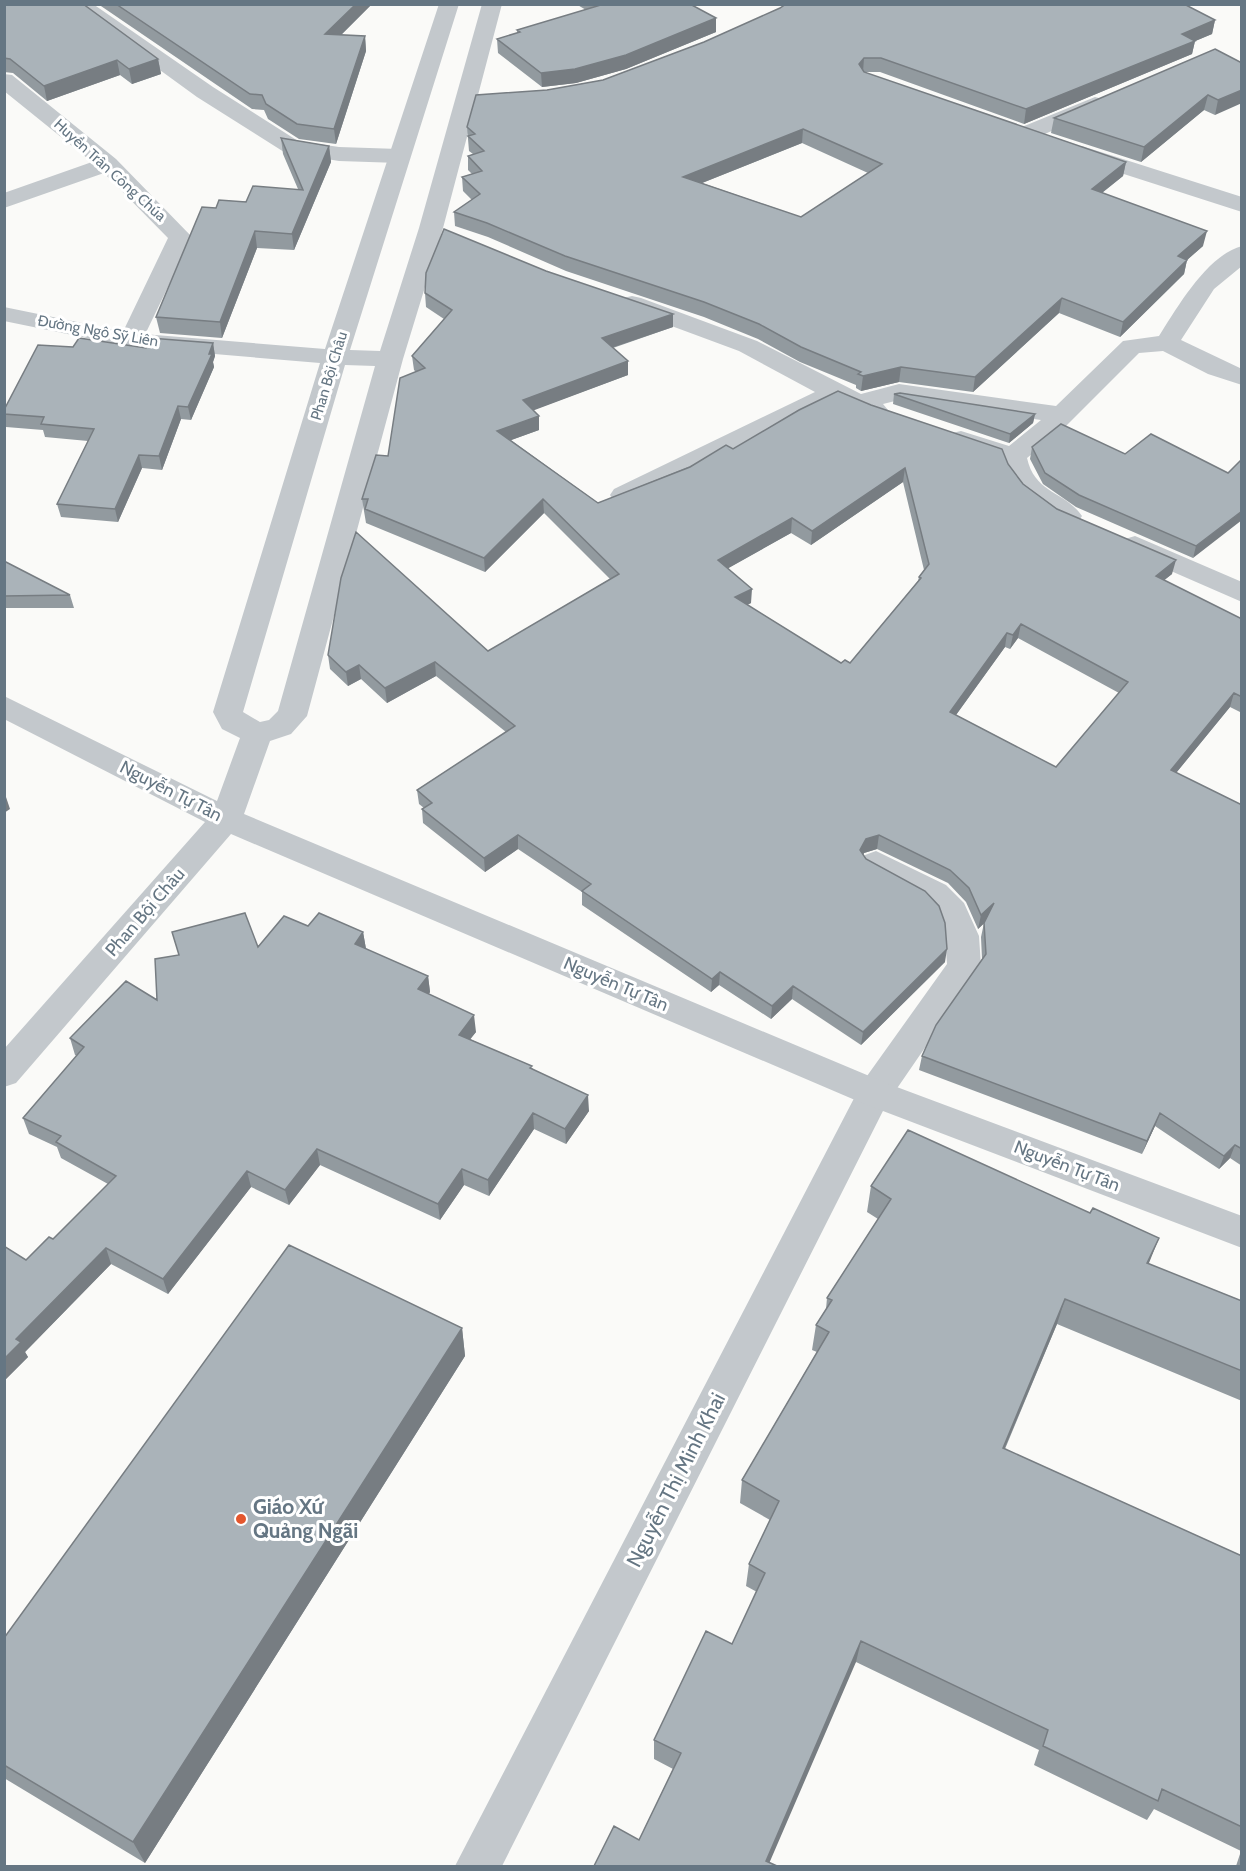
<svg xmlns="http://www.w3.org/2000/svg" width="1246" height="1871" font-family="Cabin,sans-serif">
  <rect width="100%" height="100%" fill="#fafaf8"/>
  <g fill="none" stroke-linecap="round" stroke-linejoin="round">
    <path fill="#c3c8cc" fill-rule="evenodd" d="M69 4H93L213 87 298 141 339 147 399 149 407 151 410 156 407 161 399 163 339 161 284 152 197 97Z
      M4 74 12 75 116 159 192 237 140 345 131 347 122 345 119 340 168 238 104 173 4 208V193L92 162 4 91Z
      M1095 97 1103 99 1106 104 1103 109 1033 139H1017L1014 134 1017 129Z
      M1082 146 1242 197V212L1074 158 1071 153 1074 148Z
      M1242 246V266L1214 289 1181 340 1242 369V385L1208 374 1163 351 1139 353 1065 427 1027 458C1035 494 1065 491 1082 516L1078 522C1056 528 1013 496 1004 475 1002 471 1002 465 1001 461L952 445 948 439 952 433 961 431 1009 446 1041 420 899 400 883 404 888 410 884 416 875 418 866 416 836 402 634 501 624 504 614 501 610 495 614 489 815 392 739 351 623 308 620 303 623 298 632 296 641 298 757 341 861 394 899 384 1056 406 1123 341 1159 336C1177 308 1207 255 1242 246Z
      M1135 536 1242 582V602L1125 551 1121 545 1125 539Z
      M876 851 946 885 964 903 979 936 981 966 887 1103 502 1866H455L862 1083 947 964 945 936 938 918 924 903 865 871 860 863 865 855Z"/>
    <path fill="#c3c8cc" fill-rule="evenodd" d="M439 4H459L350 350 380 351 419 228 482 4H502L443 228 403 359 307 716 291 734 270 741 244 814 886 1083 1242 1216V1248L862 1103 231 834 16 1083 4 1087V1049L205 822 4 719V696L217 801 240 738 222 729 213 712 320 363 131 347 4 321V307L131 333 325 349ZM345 365 375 366 278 711 269 720 260 722 243 712Z"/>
  </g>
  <path fill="#929a9f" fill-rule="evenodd" d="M4 4 158 59 161 74 132 84 120 75 47 101 13 73 4 72Z
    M98 4H372L341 35 365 36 366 51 336 144 299 139 268 119 264 110 252 109Z
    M576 4H690L716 18V32L626 69 576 83 542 87 498 53 497 39 517 33V30L586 10Z
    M780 8 1215 20 1212 34 1195 41 1192 54 1024 124 880 72H863L1126 162 1123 176 1102 193 1203 246 1187 260 1184 274 1120 337 1059 313 973 392 899 382 861 391 856 388V385L800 362 758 339 704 317 566 271 488 237 455 226 454 212 472 200 463 191 462 177 472 174 468 170V156L473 154 469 151 467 127 547 90 603 80 704 42ZM802 143 868 173 801 217 702 183Z
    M1242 63 1215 115 1204 110 1141 162 1051 133 1054 118Z
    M281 138 329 146 331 162 294 250 257 248 222 338 160 333 156 317 216 208 298 189 283 154Z
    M425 293 673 327 613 348 628 361V375L533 410 539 430 511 440 598 503 733 449 871 405 1008 464 1023 484 1057 509 1172 574 1164 580 1242 619V713L1230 707 1176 773 1242 805V1166L1230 1158 1219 1169 1155 1126 1142 1154 919 1070 922 1056 982 959 981 937 984 923 978 929 966 902 948 883 877 849 864 853 863 855 945 962 861 1045 792 999 771 1019 719 985 711 992 582 905V892L518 849 485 872 423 823 422 809 424 808 419 804 417 790 506 732 436 676 387 703 361 679 348 686 330 669 328 655 488 651 610 579 544 513 485 572 366 523 362 499 388 456 416 372 414 370 412 356 444 319 426 307ZM903 482 924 570 919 577 918 581 850 663H841L747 605 751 603 728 568 791 533 811 545ZM1018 638 1119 693 1056 767 956 715 1005 647 1010 649Z
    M213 343 215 356 213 362 214 367 191 420 181 419 162 470 142 468 118 522 61 517 57 504 88 441 45 437 43 430 6 427 4 421V410L73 347 146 348Z
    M894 394 1035 414 1033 423 1009 443 893 404Z
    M1032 447 1125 454 1228 473 1193 558 1076 507 1043 484 1030 459Z
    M4 561 70 595 74 608H4Z
    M308 926 363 932 366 949 428 976 430 992 429 994 476 1032 470 1039 532 1068 589 1111 566 1144 534 1129 489 1196 464 1185 440 1220 320 1165 289 1205 251 1187 168 1294 111 1264 25 1352 28 1357 4 1381V1246L26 1260 53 1239 108 1184 61 1158 57 1147 29 1134 23 1118 77 1056 75 1055 70 1038 157 1000 179 955 172 932 258 947Z
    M871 1186 1149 1264 1242 1301V1401L1057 1324 1005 1449 1242 1556V1866H1236L1241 1851 1154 1809 1147 1820 1034 1765 1039 1750 856 1662 639 1840 673 1769 654 1759V1740L732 1644 757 1592 746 1586 749 1564 770 1520 740 1503 742 1480 817 1352 812 1350 816 1325 826 1309 827 1298 878 1219 867 1212Z
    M462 1328 465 1356 145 1863 4 1778V1638Z"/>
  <path fill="#777d82" d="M356 4H372L327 49 325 34Z
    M716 18V32L626 69 576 83 542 87 541 73Z
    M1215 20 1212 34 1186 45 1195 41 1192 54 1024 124 1026 109 1182 34Z
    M365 36 366 51 336 144 334 129Z
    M864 58 863 72 859 64Z
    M158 59 161 74 132 84 129 69Z
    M117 60 120 75 47 101 44 86Z
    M1242 90V103L1215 115 1218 100Z
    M1208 95 1204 110 1141 162 1144 147Z
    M803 129 802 143 682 191 683 177Z
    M329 146 331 162 294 250 292 234Z
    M1126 162 1123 176 1089 203 1092 189Z
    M255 231 257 248 222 338 220 322Z
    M1207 231 1203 246 1187 260 1184 274 1120 337 1123 322 1178 256Z
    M1062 298 1059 313 973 392 975 377Z
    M673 314V327L602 351V338Z
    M213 343 215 356 213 362 214 367 191 420 188 407Z
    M628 361V375L524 414 523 400Z
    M901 367 899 382 861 391 863 376Z
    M178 406 181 419 162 470 159 456Z
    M1035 414 1033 423 1009 443 1010 434Z
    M539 416V430L498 445 497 431Z
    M139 455 142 468 118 522 115 509Z
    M905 468 903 482 811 545 812 531Z
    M543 499 544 513 485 572 484 558Z
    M1242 511V520L1193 558 1196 546Z
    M792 518 791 533 718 574V560Z
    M1176 560 1172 574 1152 590 1156 576Z
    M752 589 751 603 734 611 735 597Z
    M1021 624 1018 638 1010 649 1013 635Z
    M1007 633 1005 647 948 726 950 712Z
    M435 662 436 676 387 703 385 688Z
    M359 665 361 679 348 686 346 672Z
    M1234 693 1230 707 1167 784 1171 770Z
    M4 791 10 809 4 813Z
    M518 835V849L485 872 484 858Z
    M879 835 877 849 864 853 858 864 860 850 866 839Z
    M994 903 991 917 978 929 981 915Z
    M363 932 366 949 355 944Z
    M947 949 945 962 861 1045 863 1032Z
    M720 972 719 985 711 992 712 979Z
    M428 976 430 992 420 1006 418 989Z
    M793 986 792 999 771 1019 772 1006Z
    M474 1015 476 1032 461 1051 459 1035Z
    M588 1095 589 1111 566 1144 565 1129Z
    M533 1113 534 1129 489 1196 488 1180Z
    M1160 1113 1155 1126 1142 1154 1147 1141Z
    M1235 1145 1230 1158 1219 1169 1224 1156Z
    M317 1149 320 1165 289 1205 285 1190Z
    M462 1169 464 1185 440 1220 438 1204Z
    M247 1171 251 1187 168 1294 163 1279Z
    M1159 1238 1149 1263 1137 1289 1147 1263Z
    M106 1248 111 1264 25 1352 28 1357 4 1381V1359L16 1339Z
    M1065 1299 1057 1324 995 1471 1003 1448Z
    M462 1328 465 1356 145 1863 133 1842Z
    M861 1641 856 1662 768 1866 766 1861Z"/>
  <path fill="#aab3b9" stroke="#777d82" stroke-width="1.5" fill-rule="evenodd" d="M4 4H83L158 59 129 69 117 60 44 86 10 59 4 58Z
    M116 4H356L325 34 365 36 334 129 297 124 266 104 262 95 250 94Z
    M604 4H690L716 18 626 55 575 69 541 73 497 39 520 32 517 30Z
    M786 4H1184L1215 20 1182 34 1195 41 1026 109 881 58H864L859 64 864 72 1126 162 1092 189 1207 231 1178 256 1187 260 1123 322 1062 298 975 377 901 367 863 376 858 374 861 372 801 347 759 324 704 302 565 256 487 223 454 212 480 194 462 177 482 171 468 156 484 151 468 136 475 134 467 127 476 95 547 90 603 80 704 42 780 8ZM803 129 882 164 801 217 683 177Z
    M1215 49 1242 63V90L1218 100 1208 95 1144 147 1054 118Z
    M281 138 329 146 292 234 255 231 220 322 156 317 202 207 216 208 219 200 246 202 253 186 303 190Z
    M444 229 546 271 673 314 602 338 628 361 523 400 539 416 497 431 598 503 690 467 726 445 733 449 799 410 838 391 871 405 1002 449 1008 464 1023 484 1057 509 1176 560 1156 576 1242 619V697L1234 693 1171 770 1242 805V1149L1235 1145 1224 1156 1160 1113 1147 1141 922 1056 936 1025 986 954 984 923 994 903 981 915 969 888 950 870 879 835 866 839 860 850 866 859 925 891 939 906 945 923 947 949 863 1032 793 986 772 1006 720 972 712 979 582 891 591 884 518 835 484 858 422 809 432 803 417 790 515 726 435 662 385 688 359 665 346 672 328 655 341 578 356 532 488 651 619 574 543 499 484 558 365 509 368 499H362L376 455 388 456 400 378 425 368 412 356 452 310 425 293 426 273ZM905 468 929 564 919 577 921 578 850 663 845 660 841 663 735 597 752 589 718 560 792 518 812 531ZM1021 624 1128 682 1056 767 950 712 1007 633 1013 635Z
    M79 338 146 348 150 338 213 343 209 354H212L188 407 178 406 159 456 139 455 115 509 57 504 94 429 41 424 44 417 4 414V410L38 345 73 347Z
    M900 393 1035 414 1010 434 894 394Z
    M1061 424 1125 454 1151 434 1228 473 1242 459V511L1196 546 1079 495 1045 473 1032 447Z
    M4 561 70 595 4 596Z
    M245 913 258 947 284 916 308 926 319 913 363 932 355 944 428 976 418 989 474 1015 459 1035 532 1066 530 1068 588 1095 565 1129 533 1113 488 1180 462 1169 438 1204 317 1149 285 1190 247 1171 163 1279 106 1248 16 1339 21 1342 4 1359V1246L26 1260 49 1237 53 1239 116 1176 56 1142 61 1136 23 1118 84 1047 70 1038 126 981 157 1000 155 959 179 955 172 932Z
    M908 1130 1090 1213 1093 1208 1159 1238 1147 1263 1242 1301V1371L1065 1299 1003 1448 1242 1556V1827L1162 1789 1158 1801 1043 1746 1048 1730 861 1641 766 1861 777 1866H594L614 1826 639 1840 681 1753 654 1740 706 1631 732 1644 765 1573 749 1564 779 1501 742 1480 829 1332 816 1325 832 1300 827 1298 891 1199 871 1186Z
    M289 1245 462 1328 133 1842 4 1765V1638Z"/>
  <circle fill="#e4572e" stroke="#fff" stroke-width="2" cx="241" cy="1519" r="6"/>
  <g text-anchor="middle" stroke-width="6" stroke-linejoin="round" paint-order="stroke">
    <g font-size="15" fill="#657683" stroke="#fff">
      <text transform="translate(110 170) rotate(42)" y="5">Huyền Trân Công Chúa</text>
      <text transform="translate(98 331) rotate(10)" y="5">Đường Ngô Sỹ Liên</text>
      <text transform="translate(329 376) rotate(-73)" y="5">Phan Bội Châu</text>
    </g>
    <g font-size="18" fill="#657683" stroke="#fff">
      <text transform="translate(171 791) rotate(27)" y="6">Nguyễn Tự Tân</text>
      <text transform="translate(145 912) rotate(-49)" y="6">Phan Bội Châu</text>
      <text transform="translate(616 984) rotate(23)" y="6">Nguyễn Tự Tân</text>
      <text transform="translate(1067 1166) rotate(21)" y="6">Nguyễn Tự Tân</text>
    </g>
    <g font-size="21" fill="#657683" stroke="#fff">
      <text transform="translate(676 1480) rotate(-63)" y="7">Nguyễn Thị Minh Khai</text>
    </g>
    <g font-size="21" font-weight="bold" fill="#657683" stroke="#fff" text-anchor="start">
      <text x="253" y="1514">Giáo Xứ<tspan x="253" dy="24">Quảng Ngãi</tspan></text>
    </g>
  </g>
  <rect width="1246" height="1871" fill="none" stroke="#657683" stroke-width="12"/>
</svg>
